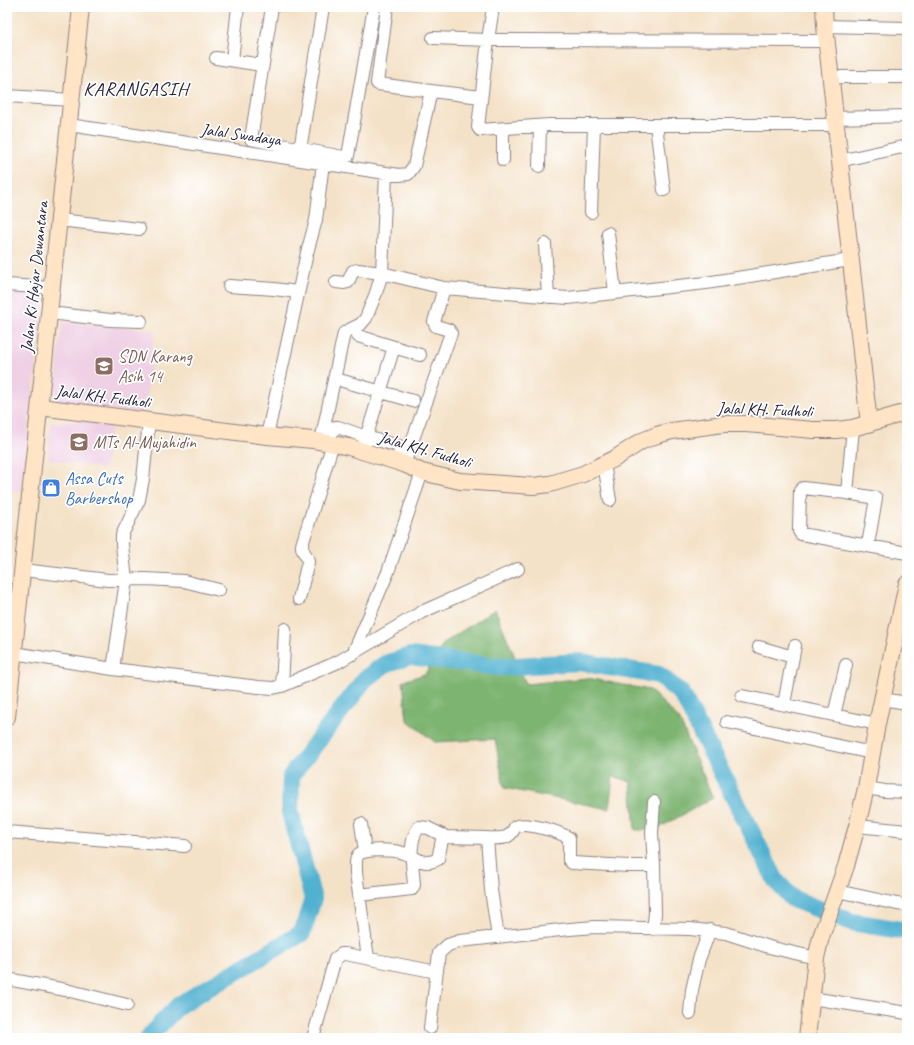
<svg xmlns="http://www.w3.org/2000/svg" width="914" height="1045" font-family="Caveat,sans-serif">
  <rect width="100%" height="100%" fill="#fff"/>
  <filter id="ink" filterUnits="userSpaceOnUse"><feTurbulence type="fractalNoise" baseFrequency=".025" numOctaves="2"/><feDisplacementMap in="SourceGraphic" scale="8" xChannelSelector="R" yChannelSelector="G"/><feConvolveMatrix kernelMatrix="1 2 1 2 8 2 1 2 1" color-interpolation-filters="sRGB"/></filter>
  <filter id="wash" filterUnits="userSpaceOnUse"><feTurbulence type="fractalNoise" baseFrequency=".012" numOctaves="4" result="noise"/><feDisplacementMap in="SourceGraphic" scale="16" xChannelSelector="R" yChannelSelector="G"/><feGaussianBlur stdDeviation="0.9" result="paint"/><feColorMatrix in="noise" values="0 0 0 0 0 0 0 0 0 0 0 0 0 0 0 0 0 1.4 0 .05"/><feComposite in="paint" operator="in"/></filter>
  <g filter="url(#wash)">
    <rect width="100%" height="100%" fill="#f4e2c8"/>
    <path fill="#f0d0e5" d="M7 287 45 290 21 492 7 490Z
      M62 322 155 330 145 414 54 402Z
      M84 421 111 425 105 469 48 459 51 423Z"/>
    <path fill="#7db471" stroke="#506b56" d="M495 609 526 684 587 678 650 690 679 719 713 798 655 830H635L631 782 613 776 609 809 504 788 495 739 435 742 407 720 403 681 425 674 444 643Z"/>
    <g fill="none" stroke-linecap="round" stroke-linejoin="round">
      <path stroke="#51b1d0" stroke-width="18" d="M149 1038 152 1033 179 1005 302 933 313 899 290 812 291 776 365 679 385 664 410 656 500 667 579 662 659 675 682 694 776 881 793 899 852 922 907 931"/>
    </g>
  </g>
  <g filter="url(#ink)">
    <g fill="none" stroke-linecap="round" stroke-linejoin="round">
      <g stroke="#8b8282" stroke-width="14">
        <path id="street" d="M272 7 251 139 343 157 348 156 374 7
          M387 7 377 83 378 84 431 91
          M493 7 488 40 478 127 480 130 549 125H835
          M825 26 907 28
          M433 38 488 40 826 41
          M216 58 262 65
          M232 60 238 7
          M830 77H907
          M7 96 72 100
          M835 118 907 116
          M69 125 399 175 408 174 414 166 431 91 481 97
          M656 125 664 190
          M503 129V160
          M300 150 323 7
          M839 161 907 146
          M539 166 540 126
          M591 212 594 125
          M59 220 139 229
          M608 233 615 293
          M545 244 548 297
          M336 282 344 283 348 282 353 271 358 270 382 273 444 288 568 298 706 283 850 260
          M7 285 52 288
          M229 286 274 289 298 292
          M50 313 110 320 141 321
          M358 336 394 347 362 451
          M394 347 420 355
          M343 381 413 401
          M267 436 307 253 316 220 323 163
          M321 441 344 333 347 331 361 324 366 318 376 293 382 273 386 173
          M329 442 333 429 335 427H338L366 437 399 446 400 451 397 462
          M404 464 451 333 449 330 436 326 434 322 444 288
          M604 464 610 500
          M847 493 853 428
          M868 545 876 498 847 493 803 488 800 491 799 531 801 534 907 553
          M23 570 108 580 145 579 184 581 219 590
          M299 599 308 562C308 555 301 552 302 545L333 443
          M759 647 793 657
          M14 653 113 669 258 687 273 688 282 686 338 662 422 612 518 569
          M353 654 388 572 422 472
          M113 669 126 580 122 545V535L139 500 143 479 149 421
          M282 686 285 629
          M742 696 877 724
          M882 699 907 703
          M784 704 795 646
          M834 715 846 665
          M727 722 872 753
          M866 788 885 791 907 792
          M361 824 365 851
          M857 826 907 831
          M7 832 185 846
          M654 866 652 833 654 802
          M837 891 897 904 907 905
          M359 895 412 889 414 885C413 867 407 842 419 827L428 828 446 837 487 838
          M498 937 491 890 487 838C500 838 509 841 515 827 525 821 560 832 569 838V860L572 863 629 866H654L655 914 653 929
          M368 958 356 873C356 868 355 859 358 855 363 848 395 850 403 853 416 857 424 867 438 859L443 835
          M7 979 66 990 127 1005
          M811 998 907 1013
          M690 1013 692 990 699 959 710 930
          M430 1028 439 953 448 945 460 941 570 929 595 927 690 929 726 933 769 947 816 958
          M313 1038 335 959 342 954H345L437 972"/>
      </g>
      <g stroke="#8b8282" stroke-width="18">
        <path id="secondary" d="M824 7 825 26 869 424
          M40 407 267 436 313 440 349 447 404 464 422 472 460 481 533 486 550 484 583 474 614 459 642 441 657 435 672 431 723 424H746L813 430H836L853 428 907 412
          M7 717 81 7
          M807 1038 816 958 821 937 846 866 857 826 866 788 877 724 907 584"/>
      </g>
      <use href="#street" stroke="#fff" stroke-width="12"/>
      <use href="#secondary" stroke="#ffe4c6" stroke-width="16"/>
    </g>
  </g>
  <defs>
    <g id="school-square" transform="scale(1)"><rect x="-9" y="-9" width="18" height="18" rx="4" fill="#8d6e63" stroke="#fff"/><path d="M0-5L7-2L0 1L-7-2ZM-4 1L0 2.5L4 1V4Q0 6-4 4Z" fill="#fff"/></g>
    <g id="shop-square" transform="scale(1)"><rect x="-9" y="-9" width="18" height="18" rx="4" fill="#3f7fe0" stroke="#fff"/><path d="M-5-2.5h2.3a2.7 3.5 0 0 1 5.4 0H5L5.5 6h-11ZM-1.5-2.5h3a1.5 2.3 0 0 0-3 0Z" fill="#fff"/></g>
  </defs>
  <g fill-rule="evenodd">
    <use href="#school-square" x="104" y="366"/>
    <use href="#school-square" x="79" y="442"/>
    <use href="#shop-square" x="51" y="488"/>
  </g>
  <g text-anchor="middle" stroke-width="3.5" stroke-linejoin="round" paint-order="stroke">
    <g font-size="17" fill="#22223b" stroke="#fff">
      <text transform="translate(241 134) rotate(8)" y="6">Jalal Swadaya</text>
      <text transform="translate(34 277) rotate(-84)" y="6">Jalan Ki Hajar Dewantara</text>
      <text transform="translate(103 396) rotate(7)" y="6">Jalal KH. Fudholi</text>
      <text transform="translate(765 409) rotate(2)" y="6">Jalal KH. Fudholi</text>
      <text transform="translate(425 449) rotate(16)" y="6">Jalal KH. Fudholi</text>
    </g>
    <g font-size="17" fill="#785e54" stroke="#fff" text-anchor="start">
      <text x="118" y="362">SDN Karang<tspan x="118" dy="20">Asih 14</tspan></text>
      <text x="93" y="448">MTs Al-Mujahidin</text>
    </g>
    <g font-size="17" fill="#366cbe" stroke="#fff" text-anchor="start">
      <text x="65" y="484">Assa Cuts<tspan x="65" dy="20">Barbershop</tspan></text>
    </g>
    <g font-size="19" letter-spacing="1" fill="#22223b" stroke="#fff">
      <text x="136" y="95">KARANGASIH</text>
    </g>
  </g>
  <rect width="914" height="1045" fill="none" stroke="#fff" stroke-width="24"/>
</svg>
